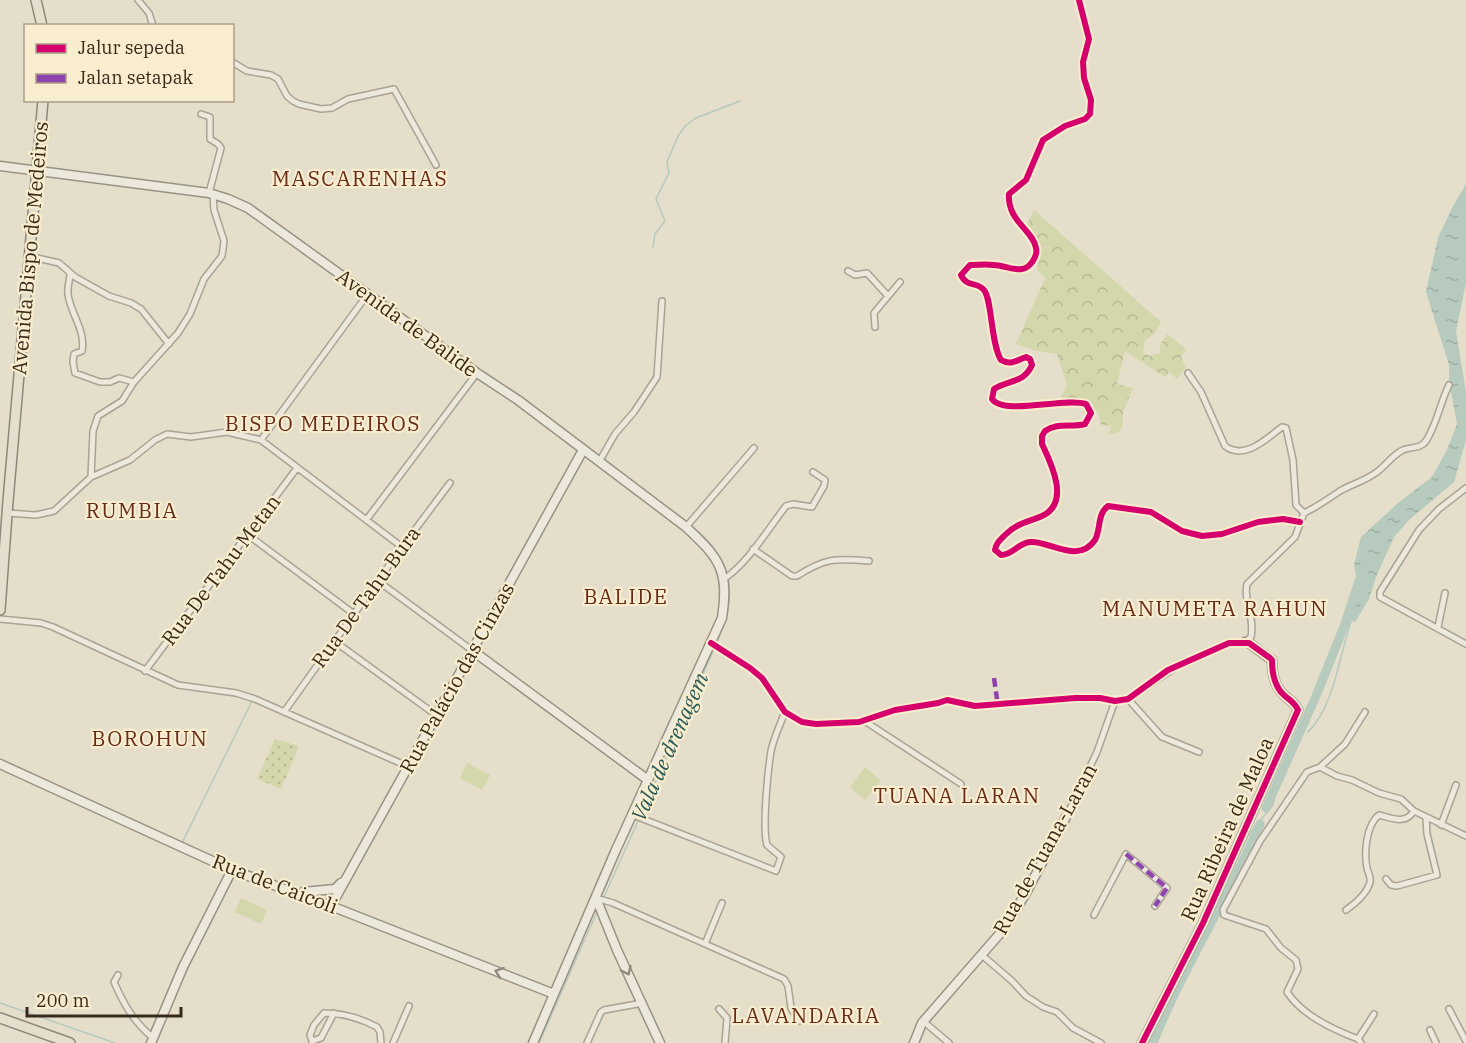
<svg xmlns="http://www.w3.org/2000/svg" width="1466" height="1043" font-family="'IBM Plex Serif',serif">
  <defs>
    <pattern id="grass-dots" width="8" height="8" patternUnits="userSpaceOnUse" patternTransform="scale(1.5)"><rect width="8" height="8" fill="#d4d6ab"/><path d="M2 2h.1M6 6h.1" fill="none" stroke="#b7b893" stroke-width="1.8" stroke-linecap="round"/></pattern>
    <pattern id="forest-crowns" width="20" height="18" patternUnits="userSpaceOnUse" patternTransform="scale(1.5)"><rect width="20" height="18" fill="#d4d6ab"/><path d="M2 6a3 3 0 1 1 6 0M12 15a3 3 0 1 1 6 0" fill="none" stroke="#b7b893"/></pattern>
    <pattern id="water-ripples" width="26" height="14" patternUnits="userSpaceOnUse" patternTransform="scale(1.5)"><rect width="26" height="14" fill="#b6cabe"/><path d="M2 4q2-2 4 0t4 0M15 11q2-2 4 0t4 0" fill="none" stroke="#9daea3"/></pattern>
  </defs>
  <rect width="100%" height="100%" fill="#e5deca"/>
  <path fill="url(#grass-dots)" d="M275 739 299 746 281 789 257 779Z"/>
  <path fill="url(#forest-crowns)" d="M1034 210 1161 322 1155 333 1145 341 1143 353 1150 356 1160 353V345L1167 334 1186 349 1181 357 1186 368 1177 379 1170 372 1165 377 1125 351 1117 384 1133 388 1123 412V426L1119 432 1108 435 1112 426 1101 425 1099 415 1090 402 1061 398 1067 385 1057 354 1037 351 1016 344 1045 278 1037 270 1042 247 1026 226Z"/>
  <path fill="#d4d6ab" d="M467 763 490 775 482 790 460 778Z
    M865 767 881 781 865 800 850 787Z
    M241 898 267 910 261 924 235 912Z"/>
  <path fill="url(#water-ripples)" d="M1466 184V283L1456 331 1466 392V440L1454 482 1410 519 1394 537 1376 577 1369 599 1355 622 1349 620 1358 585 1354 565 1361 537 1398 503 1432 477 1447 450 1457 424 1449 381V365L1426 292 1438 238 1452 208Z"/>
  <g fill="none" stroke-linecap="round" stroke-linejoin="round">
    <path stroke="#b6cabe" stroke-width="1.5" d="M653 247 655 234 665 221 656 199 669 173 667 162 678 136 686 125 696 118 740 101
      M485 372 501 384
      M690 525C734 558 739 596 716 644
      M1308 732C1335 706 1339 654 1352 619
      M1284 760 1286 753
      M641 815 714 649
      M182 843 253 699
      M1221 893 1249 834 1273 805 1274 798
      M604 897 639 819
      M0 1003 115 1043
      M539 1043 597 912
      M1150 1043 1195 949"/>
    <path stroke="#b6cabe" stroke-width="9" d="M1266 808 1316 696 1345 624 1359 581
      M1153 1043C1183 967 1228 899 1260 824"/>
    <g stroke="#aaa294" stroke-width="8">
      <path id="street" d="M138 0 149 13 153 26
        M1079 0 1089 39 1083 62 1084 78 1091 100 1090 114 1085 119 1065 126 1043 140 1026 180 1009 194C1007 221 1033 230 1036 248 1038 256 1030 268 1022 269 1013 271 1003 265 994 265 986 264 978 265 970 265L961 275C967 288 977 281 984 290 992 299 991 345 1001 360 1011 366 1017 360 1026 357L1030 359 1032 365C1024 383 1009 380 994 389L992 399C1004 416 1065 397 1086 404L1091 413 1085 424C1071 428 1058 422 1045 431L1042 436V444C1051 463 1071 503 1042 516 1028 522 1017 523 1005 535 1000 540 996 543 995 550L1001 555C1013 555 1018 543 1030 542 1049 540 1078 565 1095 540 1101 529 1097 514 1108 506L1151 512 1182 531 1202 536 1222 534 1258 522 1283 519 1300 522
        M232 62 247 71 271 75 278 79 287 96 293 101 299 104 321 109 332 108 348 99 394 89 436 165
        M201 114 210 117V139L218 144 221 148 209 193
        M33 257 59 263 75 277 109 296 131 303 141 309 169 344
        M848 271 855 275 867 273 888 296
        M70 274C70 280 67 287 68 294 70 313 86 330 82 351L74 354 73 362 75 373 100 382H110L119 378 134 382
        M875 327 874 313 900 282
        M1188 373 1201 392 1225 446C1245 461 1267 438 1282 427L1286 428 1293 460 1296 505 1304 513
        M261 440 402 547
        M599 462 615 434 634 412 657 377 662 301
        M91 477 93 431 98 416 122 401 134 382 178 333 190 314 204 279 222 256 224 241 214 210 213 195
        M1466 488 1439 509 1419 530 1380 592V597L1466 644
        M7 513 36 515 54 511 91 477 130 460 155 440 167 434 191 437 227 432 261 440 367 295
        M367 519 477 373
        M686 527 754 448
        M248 535 354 614
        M753 549 792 576H797C825 558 836 558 869 561
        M724 579C748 563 768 529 786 506L793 504 812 507 824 486 825 480 813 472
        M378 581 473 651
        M0 619 41 623 53 627 178 685 236 693 255 699 407 766
        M1438 627 1445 593
        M334 641 436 715
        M711 643 750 668 762 678 785 712 802 722 816 724 859 722 895 710 938 703 947 700 975 706 1075 698H1100L1115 701 1128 699 1179 665 1229 643 1245 642 1251 637C1255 616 1243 601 1247 584L1295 537 1304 513C1317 507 1328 499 1340 491 1352 484 1365 481 1377 472 1386 465 1391 457 1401 451 1409 446 1420 450 1426 441 1437 424 1440 403 1449 385
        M145 671 297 468
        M1128 699 1162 737 1199 752
        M284 712 402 547 450 483
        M863 720 961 784
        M1320 767 1345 744 1365 712
        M633 815 776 871 781 857 767 845C762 828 768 770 771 751 774 737 780 725 785 712
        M1066 817 1097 752 1115 701
        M1441 825 1456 785
        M1386 879 1391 885 1397 886 1437 875 1427 834 1426 818
        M596 898 613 903 784 979 788 986 791 1008 799 1021
        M1346 910C1356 903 1367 894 1370 882 1371 876 1368 873 1367 868 1364 853 1366 825 1379 815 1392 818 1405 825 1414 811
        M1094 915 1126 854 1167 888 1155 906
        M705 944 722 903
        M983 956 1012 981 1026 996 1043 1007 1057 1012 1073 1028 1101 1043
        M118 975 114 982C124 1005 134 1022 153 1038
        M719 1009 727 1018 725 1043
        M1449 1009 1466 1041
        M334 1013 321 1038 312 1041 310 1035 314 1025 324 1013C344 1013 360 1018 377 1027L380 1032 381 1043
        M923 1021 949 1043
        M1430 1030 1436 1043
        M1358 1039 1374 1014
        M393 1043 409 1006
        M587 1043 601 1012 604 1010 643 1003
        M1361 1043 1358 1039C1332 1029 1302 1015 1287 992L1298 969 1296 960 1281 948 1266 929 1224 915 1223 910 1260 841 1307 772 1320 767 1337 776 1352 780 1379 793 1401 799 1414 811 1466 836"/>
    </g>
    <g stroke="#999284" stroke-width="11">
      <path id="secondary" d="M0 166 209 193 228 199 248 208 477 373 518 400 686 527C720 559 729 570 722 618L615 852 533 1043
        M473 651 648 780
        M0 764 232 870 331 906 554 994
        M303 892 335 889 341 883
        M596 898 617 950 660 1043
        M331 906 583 450
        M151 1043 183 967 232 870
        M914 1043 922 1023 1003 930 1026 893 1066 817
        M1142 1043 1203 923 1298 710C1295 703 1291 701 1285 696 1274 687 1272 673 1272 660L1249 643 1245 642"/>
    </g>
    <g stroke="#8f877a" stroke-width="12">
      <path id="primary" d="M36 0 42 26
        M0 610 8 501 43 100
        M0 1018 70 1043"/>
    </g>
    <use href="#street" stroke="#ece8dc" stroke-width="5"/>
    <use href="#secondary" stroke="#ece8dc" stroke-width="8"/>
    <use href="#primary" stroke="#e4decd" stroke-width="9"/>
    <path stroke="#8e44ad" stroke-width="4.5" stroke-dasharray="9 4.5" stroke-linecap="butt" d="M994 678 998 706
      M1126 854 1167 888 1155 906"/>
    <g stroke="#f8edce" stroke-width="10">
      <path id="cycleway" d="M1079 0 1089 39 1083 62 1084 78 1091 100 1090 114 1085 119 1065 126 1043 140 1026 180 1009 194C1007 221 1033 230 1036 248 1038 256 1030 268 1022 269 1013 271 1003 265 994 265 986 264 978 265 970 265L961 275C967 288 977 281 984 290 992 299 991 345 1001 360 1011 366 1017 360 1026 357L1030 359 1032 365C1024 383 1009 380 994 389L992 399C1004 416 1065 397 1086 404L1091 413 1085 424C1071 428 1058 422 1045 431L1042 436V444C1051 463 1071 503 1042 516 1028 522 1017 523 1005 535 1000 540 996 543 995 550L1001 555C1013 555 1018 543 1030 542 1049 540 1078 565 1095 540 1101 529 1097 514 1108 506L1151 512 1182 531 1202 536 1222 534 1258 522 1283 519 1300 522
        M711 643 750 668 762 678 785 712 802 722 816 724 859 722 895 710 938 703 947 700 975 706 1075 698H1100L1115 701 1128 699 1168 670 1229 643H1249L1270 658 1272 660C1272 673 1274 687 1285 696 1291 701 1295 703 1298 710L1203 923 1142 1043"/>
    </g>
    <use href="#cycleway" stroke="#d6006c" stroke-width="6"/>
  </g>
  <defs><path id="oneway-chevron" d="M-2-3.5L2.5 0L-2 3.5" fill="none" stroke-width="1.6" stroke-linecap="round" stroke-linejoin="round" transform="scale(1.5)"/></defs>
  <g stroke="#92897c">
    <use href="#oneway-chevron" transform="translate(627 971) rotate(65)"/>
    <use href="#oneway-chevron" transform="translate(499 972) rotate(-159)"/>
  </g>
  <g text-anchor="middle" stroke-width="4.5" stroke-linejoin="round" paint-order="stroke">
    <g font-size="20" fill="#382a1b" stroke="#f8edce">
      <text transform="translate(30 248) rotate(-85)" y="7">Avenida Bispo de Medeiros</text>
      <text transform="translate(407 323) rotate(36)" y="7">Avenida de Balide</text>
      <text transform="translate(221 570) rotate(-53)" y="7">Rua De Tahu Metan</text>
      <text transform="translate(366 597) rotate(-54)" y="7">Rua De Tahu Bura</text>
      <text transform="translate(457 678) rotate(-61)" y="7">Rua Palácio das Cinzas</text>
      <text transform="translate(1227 829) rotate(-66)" y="7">Rua Ribeira de Maloa</text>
      <text transform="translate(1045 849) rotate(-61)" y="7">Rua de Tuana-Laran</text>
      <text transform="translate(275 884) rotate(21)" y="7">Rua de Caicoli</text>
    </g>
    <g font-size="21" letter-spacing="1.5" fill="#682b18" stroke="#f8edce">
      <text x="360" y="186">MASCARENHAS</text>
      <text x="323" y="431">BISPO MEDEIROS</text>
      <text x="132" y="518">RUMBIA</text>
      <text x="626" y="604">BALIDE</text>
      <text x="1215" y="616">MANUMETA RAHUN</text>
      <text x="150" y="746">BOROHUN</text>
      <text x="957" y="803">TUANA LARAN</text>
      <text x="806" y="1023">LAVANDARIA</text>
    </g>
    <g font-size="21" font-style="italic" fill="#295957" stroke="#f8edce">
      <text transform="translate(670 747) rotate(-66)" y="7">Vala de drenagem</text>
    </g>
  </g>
  <rect x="24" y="24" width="210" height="78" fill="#f8edce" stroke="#ab9f86" stroke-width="1.5"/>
  <rect x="36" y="44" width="30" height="9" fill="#d6006c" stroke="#ab9f86" stroke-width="1.5"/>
  <text x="78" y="54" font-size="18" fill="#382a1b">Jalur sepeda</text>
  <rect x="36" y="74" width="30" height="9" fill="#8e44ad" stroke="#ab9f86" stroke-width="1.5"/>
  <text x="78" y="84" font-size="18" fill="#382a1b">Jalan setapak</text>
  <path d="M27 1007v9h154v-9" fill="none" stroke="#382a1b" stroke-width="3"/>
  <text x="36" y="1007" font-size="18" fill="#382a1b" stroke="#f8edce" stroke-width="4.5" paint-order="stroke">200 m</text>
</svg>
